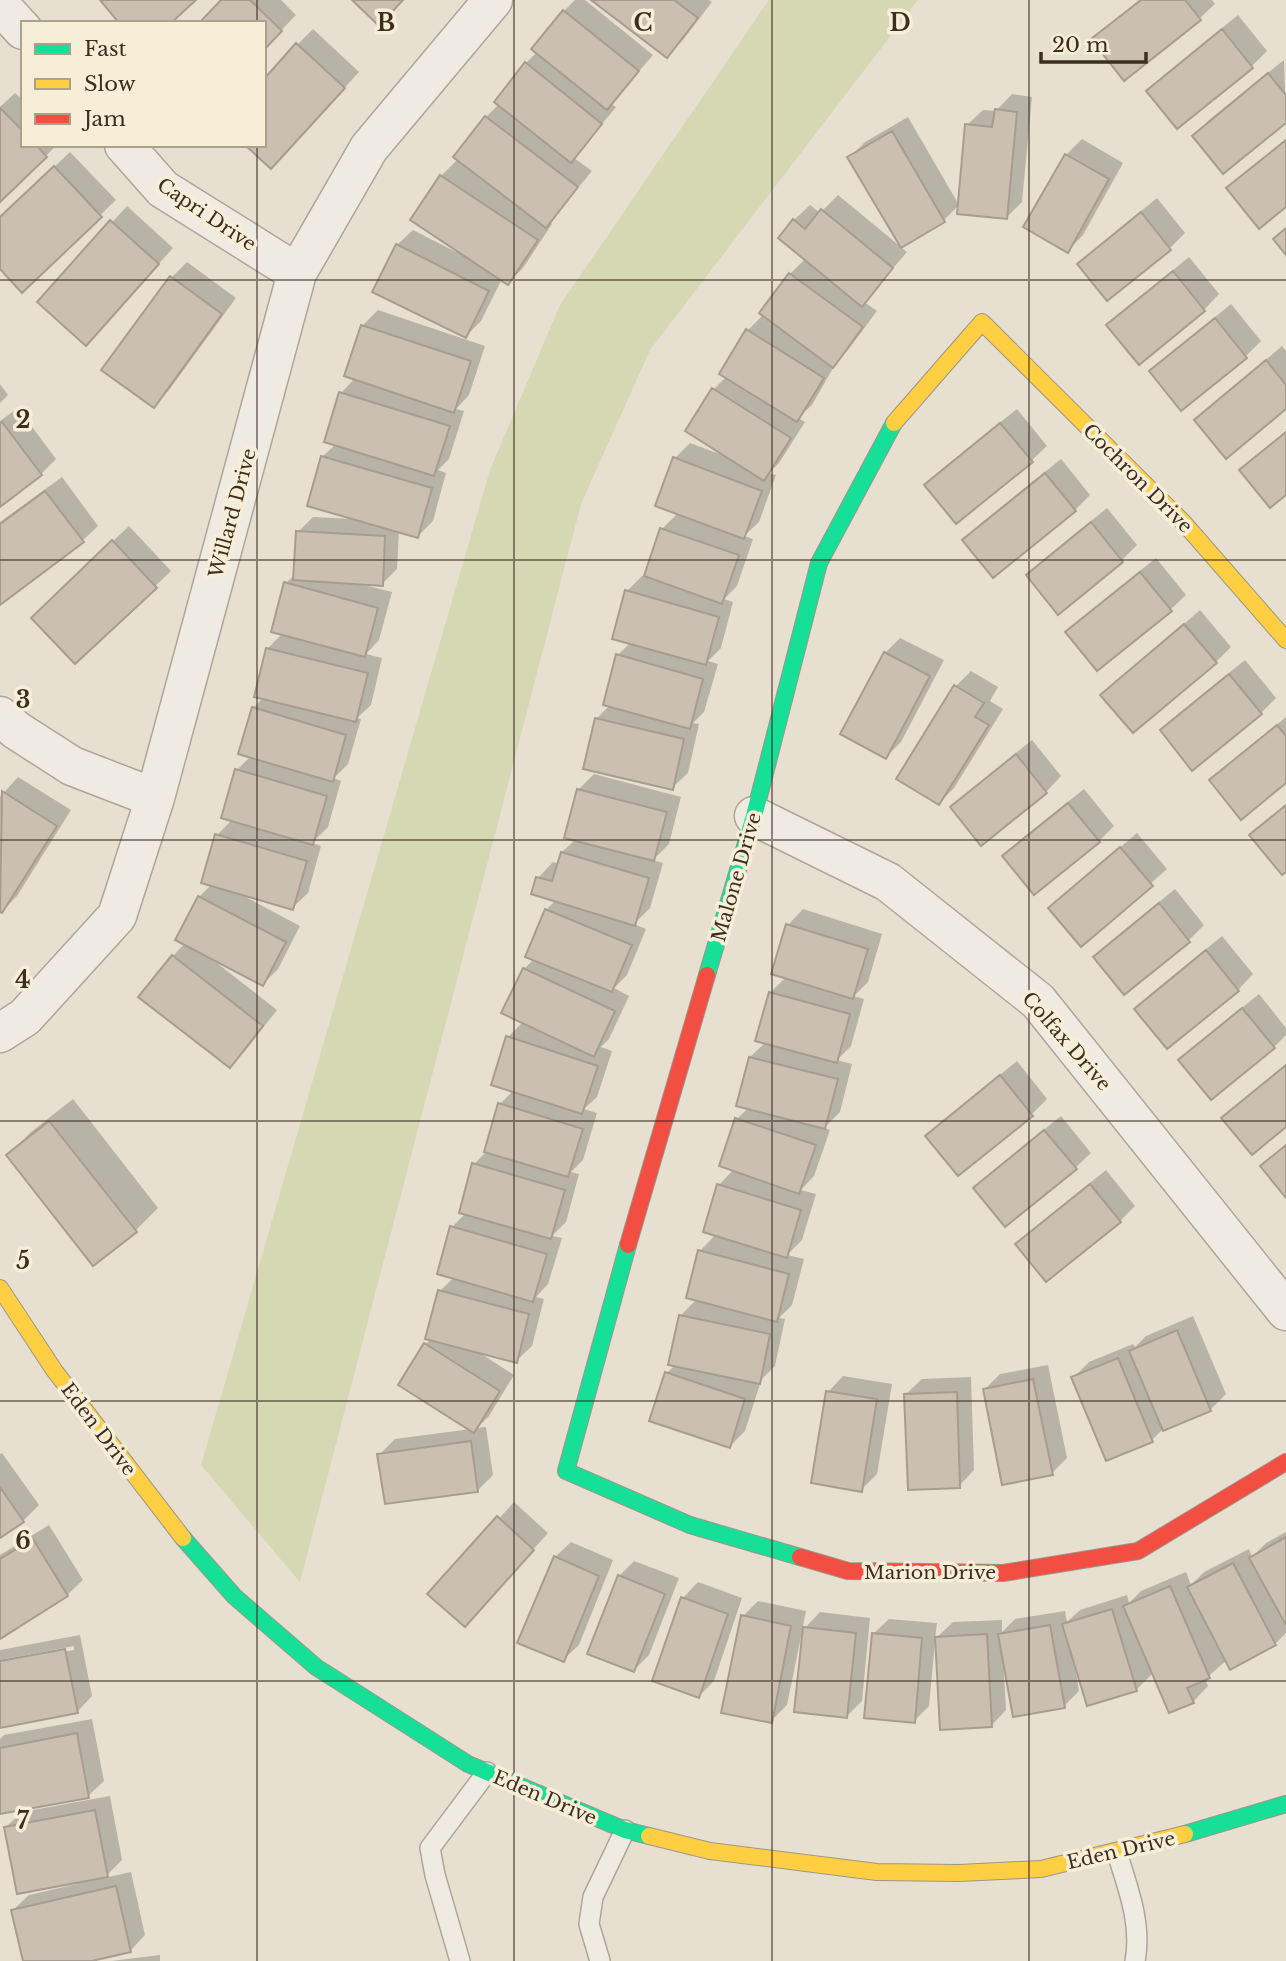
<svg xmlns="http://www.w3.org/2000/svg" width="1286" height="1961" font-family="'Libre Baskerville',serif">
  <rect width="100%" height="100%" fill="#e7e0d1"/>
  <path fill="#d6d7b3" d="M769 0H918L650 350 581 504 300 1582 201 1465 490 470 560 305Z"/>
  <path fill="#0003" d="M223 0H281L296 15 264 48V23Z
    M575 0H585L653 55 611 104 616 107 574 158 592 171 550 222 552 224 523 268 508 283 502 279 481 321 466 336 397 245 413 230 456 252 441 176 458 159 486 117 499 104 526 63 537 52 564 11Z
    M594 0H709L712 2 682 41 667 56Z
    M1139 0H1212L1215 4 1199 19 1094 39Z
    M1238 15 1267 51 1252 66 1177 127 1148 91 1163 76Z
    M313 29 359 72 286 152 264 145 298 44Z
    M1284 60 1286 121 1194 136 1209 120Z
    M15 93 23 100V145H57L0 200V107Z
    M1012 94 1032 97 1022 202 1007 217 959 205 944 220 902 245 850 157 865 142 908 117 959 205 967 125 983 110 996 111Z
    M1082 139 1123 163 1083 235 1068 251 1066 155Z
    M1286 139V204L1228 188 1244 173Z
    M70 152 116 200 22 290 0 267V218Z
    M838 195 907 252 864 302 877 311 848 350 837 361 812 405 798 418 805 422 779 463 769 473 776 475 759 522 744 536 753 539 737 586 724 599 733 602 721 648 708 661 718 664 704 712 693 723 699 724 688 773 672 788 596 719 610 705 618 655 631 642 627 591 642 576 645 577 662 529 678 513 675 458 690 443 725 456 714 389 726 377 748 330 764 314 762 313 790 274 806 258 794 220 810 205 820 213Z
    M1157 198 1185 233 1170 248 1108 299 1079 264 1095 249Z
    M127 206 173 248 101 328 39 302Z
    M1189 257 1219 294 1204 310 1109 325 1124 310Z
    M187 262 236 298 169 390 154 406 104 369 172 277Z
    M1231 304 1261 341 1245 357 1151 371 1167 356Z
    M378 310 485 346 469 395 456 409 464 411 449 459 438 470 446 473 433 521 418 536 399 531 397 569 382 584 364 585 392 592 379 640 366 654 382 658 371 705 357 718 361 719 348 764 334 778 341 781 328 827 312 843 321 846 308 893 292 908 240 893V894L300 926 278 969 263 984 214 958 213 960 277 1010 245 1051 230 1066 173 956 185 943 199 897 212 884 217 835 233 819 237 770 251 756 253 708 263 698 268 648 283 633 286 583 296 573 298 532 313 517 351 519 322 457 336 444 341 393 355 378 362 326Z
    M1282 346 1286 351V407L1196 420Z
    M0 384 8 395 0 403Z
    M18 408 56 459 41 474 0 505V421Z
    M1017 409 1047 446 1031 461 927 485 942 469Z
    M1286 431V493L1241 470Z
    M1061 459 1090 495 1075 510 964 540 980 524Z
    M62 477 98 526 82 541 0 601V522Z
    M1107 508 1137 545 1122 560 1058 612 1028 575 1043 560Z
    M129 526 171 571 76 662 48 602Z
    M1156 558 1186 595 1170 610 1068 632 1083 617Z
    M1200 610 1231 647 1216 662 1103 695Z
    M900 638 944 660 901 742 886 757 885 653Z
    M1245 660 1276 698 1261 713 1162 730 1177 715Z
    M971 671 998 687 990 701 1003 709 954 788 939 803 956 686Z
    M1286 717V781L1212 780 1227 765Z
    M1032 740 1061 776 1046 792 952 808 968 792Z
    M594 774 681 797 669 844 653 860 663 863 650 908 634 924 646 929 627 975 614 988 629 996 609 1039 601 1047 612 1051 597 1097 584 1109 597 1113 583 1160 571 1172 579 1174 566 1222 552 1236 562 1238 548 1284 536 1297 544 1299 532 1346 516 1361 477 1351 514 1375 489 1416 477 1428 486 1427 493 1475 478 1490 379 1455 395 1439 471 1429 426 1344 431 1339 440 1291 454 1277 452 1227 466 1213 474 1164 486 1152 500 1104 514 1090 508 1037 523 1022 524 969 534 959 546 910 556 900 538 878 553 862 559 864 562 852 576 839 578 790Z
    M18 777 71 810 17 896 2 911 0 797Z
    M1084 789 1114 826 1099 841 1005 856 1020 840Z
    M1137 833 1167 869 1081 945 1050 908Z
    M1175 889 1204 925 1189 940 1124 993 1095 957 1110 942Z
    M803 909 882 934 868 982 854 996 864 999 851 1046 837 1060 852 1064 840 1112 824 1128 830 1130 814 1176 801 1190 816 1194 802 1240 787 1255 804 1259 792 1305 779 1318 785 1319 775 1366 758 1383 760 1384 745 1431 730 1446 667 1373 676 1364 680 1316 697 1299 700 1251 716 1234 719 1185 734 1169 737 1119 749 1107 750 1057 766 1042 770 993 786 977 788 925Z
    M1222 936 1253 974 1238 990 1137 1009 1152 993Z
    M1259 994 1286 1028V1035L1274 1047 1181 1060 1196 1045Z
    M1017 1061 1047 1099 1032 1114 958 1174 928 1136 943 1121Z
    M1286 1064V1125L1224 1118 1239 1103Z
    M73 1099 158 1208 135 1231 8 1155 31 1132Z
    M1061 1116 1091 1153 1075 1168 975 1188 990 1173Z
    M1106 1170 1135 1206 1120 1221 1017 1244 1033 1229Z
    M1193 1316 1226 1394 1210 1410 1164 1428 1152 1440 1073 1378 1089 1362 1133 1344 1135 1347 1146 1336Z
    M1048 1365 1067 1458 1052 1473 984 1390 1000 1374Z
    M843 1376 892 1384 877 1474 861 1490 828 1392Z
    M971 1377 974 1470 959 1486 906 1394 922 1379Z
    M2 1453 39 1505 23 1521 0 1536V1454Z
    M514 1502 548 1533 480 1609 430 1594Z
    M49 1525 83 1580 67 1595 0 1636V1555Z
    M1286 1532V1633L1275 1644 1227 1660 1205 1679 1208 1686 1193 1702 1154 1672 1136 1690 1078 1671H1076L1079 1691 1064 1706 1004 1672 1006 1710 991 1726 937 1642H935L929 1706 914 1721 873 1634 889 1619 937 1623 935 1639 953 1622 1002 1620V1632L1015 1619 1065 1611 1067 1622 1080 1610 1127 1595 1129 1603 1141 1591 1186 1572 1191 1585 1204 1572 1249 1549 1252 1557 1266 1543Z
    M571 1542 613 1560 579 1645 563 1660 555 1557Z
    M634 1561 679 1578 649 1655 634 1670 619 1576Z
    M698 1582 742 1598 714 1681 699 1696 683 1598Z
    M758 1601 806 1611 802 1631 820 1612 870 1618 862 1701 847 1716 804 1632H802L787 1705 771 1721 743 1616Z
    M80 1635 92 1696 77 1712 0 1726V1663L74 1650V1646L0 1660V1650Z
    M92 1719 104 1781 88 1796 0 1812V1739L4 1735Z
    M110 1796 122 1860 104 1878 131 1872 145 1935 130 1951 84 1961H25L13 1910 29 1895 77 1884 76 1881 6 1827 22 1812Z
    M160 1955V1961H111Z"/>
  <path fill="#cbbfb2" stroke="#a89c90" stroke-width="2" d="M100 0H196L171 23H119Z
    M221 0H250L282 31 264 50V23H199Z
    M352 0H403L379 26Z
    M591 0H674L698 18 667 58Z
    M1141 0H1185L1201 20 1124 81 1091 39Z
    M563 10 639 71 607 110 531 49Z
    M1222 29 1253 68 1177 129 1146 91Z
    M296 43 345 88 271 169 245 145H264V79Z
    M525 62 602 124 571 163 494 102Z
    M1268 73 1286 95V123L1223 174 1192 136Z
    M0 108 23 131V145H36L47 157 0 202Z
    M995 109 1017 112 1007 219 957 214 965 124 992 127Z
    M485 116 578 187 546 228 453 157Z
    M892 131 945 222 901 248 847 157Z
    M1286 140V207L1259 229 1226 188Z
    M1065 154 1109 179 1068 253 1023 227Z
    M54 166 102 217 22 293 0 269V217Z
    M440 175 538 240 508 285 410 220Z
    M821 209 893 268 862 307 778 238 793 219 805 229Z
    M1141 212 1171 250 1107 301 1077 264Z
    M110 220 159 264 86 346 37 302Z
    M1286 228V255L1273 239Z
    M396 244 489 291 466 338 372 292Z
    M1173 271 1205 311 1139 365 1106 325Z
    M789 273 863 327 833 368 759 313Z
    M170 276 222 314 154 408 101 370Z
    M1215 318 1247 358 1181 411 1149 371Z
    M361 325 471 361 454 413 344 376Z
    M746 329 824 378 797 422 719 374Z
    M1266 360 1286 385V409L1226 459 1194 420Z
    M712 388 791 438 764 481 685 431Z
    M339 392 450 426 434 476 324 442Z
    M2 422 42 475 0 507V423Z
    M1000 423 1033 462 956 524 924 485Z
    M1286 432V495L1270 508 1239 470Z
    M321 456 432 488 418 538 307 506Z
    M673 457 762 491 744 539 655 506Z
    M1045 473 1076 511 993 578 962 540Z
    M45 491 84 542 0 605V524Z
    M1091 522 1123 562 1058 615 1026 575Z
    M660 528 739 555 722 604 644 576Z
    M296 531 385 536 383 586 293 580Z
    M112 540 157 588 75 664 31 618Z
    M1140 572 1172 611 1097 671 1065 632Z
    M284 582 378 608 365 657 271 632Z
    M625 590 719 617 706 665 612 639Z
    M1184 624 1217 663 1133 733 1100 695Z
    M266 648 368 673 356 722 254 697Z
    M884 652 930 676 886 759 840 734Z
    M616 654 703 679 690 729 603 705Z
    M1229 674 1262 714 1192 771 1160 730Z
    M954 685 984 703 975 717 989 725 939 805 896 779Z
    M252 707 346 735 333 782 238 754Z
    M595 718 684 739 673 790 583 769Z
    M1277 725 1286 736V783L1241 820 1209 780Z
    M1016 754 1047 793 981 846 950 807Z
    M235 769 327 796 313 845 221 818Z
    M577 789 667 812 654 861 564 838Z
    M2 791 57 826 2 913 0 912Z
    M1068 803 1100 842 1034 895 1002 856Z
    M1286 805V872L1282 875 1249 835Z
    M215 834 307 861 293 910 201 883Z
    M1120 847 1153 886 1081 947 1048 908Z
    M561 852 649 878 635 926 531 894 536 877 552 881Z
    M198 896 286 942 263 986 175 940Z
    M1159 903 1190 942 1124 995 1093 957Z
    M545 909 632 945 612 992 525 957Z
    M786 924 868 949 853 999 771 974Z
    M1206 950 1239 991 1167 1049 1134 1009Z
    M172 955 263 1026 230 1068 138 997Z
    M523 968 615 1011 594 1057 501 1013Z
    M769 992 850 1014 837 1063 755 1041Z
    M1242 1008 1275 1048 1211 1100 1178 1060Z
    M506 1036 598 1066 582 1114 491 1085Z
    M749 1057 838 1079 825 1129 736 1106Z
    M1286 1065V1127L1252 1155 1221 1118Z
    M1000 1075 1033 1116 958 1176 925 1136Z
    M498 1103 583 1129 568 1177 484 1152Z
    M735 1118 816 1145 799 1194 719 1166Z
    M49 1121 137 1232 93 1266 6 1155Z
    M1044 1130 1077 1169 1005 1227 973 1188Z
    M1286 1145V1198L1260 1166Z
    M472 1163 565 1190 551 1239 459 1213Z
    M717 1184 801 1210 787 1258 703 1232Z
    M1090 1184 1121 1222 1046 1282 1015 1244Z
    M450 1226 547 1254 533 1302 437 1274Z
    M698 1250 789 1274 777 1322 686 1298Z
    M438 1290 529 1314 517 1363 425 1339Z
    M679 1315 770 1334 760 1384 668 1365Z
    M1177 1330 1211 1411 1163 1431 1129 1351Z
    M424 1343 500 1391 474 1433 398 1385Z
    M1118 1358 1153 1442 1106 1461 1071 1377Z
    M665 1372 745 1399 730 1448 649 1421Z
    M1033 1379 1053 1475 1002 1485 983 1389Z
    M826 1391 877 1399 862 1492 811 1483Z
    M957 1392 960 1488 908 1490 904 1394Z
    M471 1441 478 1492 385 1504 377 1454Z
    M0 1487 24 1522 0 1538Z
    M497 1516 534 1550 465 1627 427 1594Z
    M1286 1537V1625L1249 1558Z
    M33 1539 68 1596 0 1639V1559Z
    M554 1556 599 1576 564 1662 517 1643Z
    M1233 1563 1276 1645 1230 1670 1187 1587Z
    M618 1575 665 1594 634 1672 587 1654Z
    M1170 1586 1210 1678 1187 1688 1194 1703 1169 1713 1123 1606Z
    M681 1597 728 1614 699 1698 652 1681Z
    M1112 1609 1137 1691 1087 1706 1062 1624Z
    M741 1615 791 1626 772 1723 721 1713Z
    M1050 1625 1065 1708 1013 1717 998 1634Z
    M803 1627 856 1633 847 1718 794 1712Z
    M872 1633 922 1638 915 1723 864 1718Z
    M987 1634 992 1727 940 1730 935 1637Z
    M65 1649 78 1713 0 1728V1661Z
    M77 1733 89 1798 0 1814V1748Z
    M95 1810 108 1877 17 1894 4 1827Z
    M116 1886 131 1952 92 1961H23L11 1910Z"/>
  <g fill="none" stroke-linecap="round" stroke-linejoin="round">
    <g stroke="#ada599" stroke-width="22">
      <path id="lane" d="M1117 1853C1128 1888 1142 1924 1135 1961
        M460 1961 435 1875 430 1848 487 1772
        M600 1961 589 1924 593 1897 625 1830"/>
    </g>
    <g stroke="#ada599" stroke-width="41">
      <path id="street" d="M0 5 23 30
        M124 145 163 189 297 273
        M0 716 16 730 72 766 155 798
        M754 816 888 882 1038 1001 1286 1311
        M0 1033 25 1017 117 916 155 798 297 273 369 148 493 0"/>
    </g>
    <g stroke="#9c958a" stroke-width="18">
      <path id="fast" d="M707 975 754 816 819 563 894 423
        M628 1245 566 1471 690 1525 800 1557
        M183 1538 234 1596 316 1667 468 1764 625 1830 649 1836
        M1185 1834 1286 1804"/>
    </g>
    <g stroke="#9c958a" stroke-width="18">
      <path id="slow" d="M894 423 982 322 1183 522 1286 640
        M0 1288 54 1370 183 1538
        M649 1836 710 1851 877 1872 959 1873 1041 1869 1185 1834"/>
    </g>
    <g stroke="#9c958a" stroke-width="18">
      <path id="jam" d="M628 1245 707 975
        M800 1557 848 1571 1003 1573 1138 1551 1286 1462"/>
    </g>
    <use href="#lane" stroke="#efebe3" stroke-width="19"/>
    <use href="#street" stroke="#efebe3" stroke-width="38"/>
    <use href="#fast" stroke="#16e098" stroke-width="16"/>
    <use href="#slow" stroke="#ffcf43" stroke-width="16"/>
    <use href="#jam" stroke="#f24e42" stroke-width="16"/>
  </g>
  <path fill="none" stroke="#3d2e20" stroke-width="2" stroke-opacity="0.55" d="M257 0V23M514 0V1961M772 0V1961M1029 0V1961M257 145V1961M0 280H1286M0 560H1286M0 840H1286M0 1121H1286M0 1401H1286M0 1681H1286"/>
  <g text-anchor="middle" stroke-width="7" stroke-linejoin="round" paint-order="stroke">
    <g font-size="19" fill="#3d2e20" stroke="#f7eed8">
      <text transform="translate(207 214) rotate(34)" y="7">Capri Drive</text>
      <text transform="translate(1138 478) rotate(45)" y="7">Cochron Drive</text>
      <text transform="translate(232 513) rotate(-75)" y="7">Willard Drive</text>
      <text transform="translate(736 877) rotate(-74)" y="7">Malone Drive</text>
      <text transform="translate(1067 1041) rotate(49)" y="7">Colfax Drive</text>
      <text transform="translate(99 1429) rotate(53)" y="7">Eden Drive</text>
      <text x="930" y="1579">Marion Drive</text>
      <text transform="translate(545 1797) rotate(23)" y="7">Eden Drive</text>
      <text transform="translate(1121 1850) rotate(-13)" y="7">Eden Drive</text>
    </g>
  </g>
  <g font-size="23" text-anchor="middle" font-weight="bold" fill="#3d2e20" stroke="#f7eed8" stroke-width="7" stroke-linejoin="round" paint-order="stroke">
    <text x="386" y="31">B</text>
    <text x="643" y="31">C</text>
    <text x="900" y="31">D</text>
    <text x="23" y="428">2</text>
    <text x="23" y="708">3</text>
    <text x="23" y="988">4</text>
    <text x="23" y="1269">5</text>
    <text x="23" y="1549">6</text>
    <text x="23" y="1829">7</text>
  </g>
  <rect x="21" y="21" width="245" height="126" fill="#f7eed8" stroke="#ada18e" stroke-width="2"/>
  <rect x="35" y="44" width="35" height="10" fill="#16e098" stroke="#ada18e" stroke-width="2"/>
  <text x="84" y="56" font-size="21" fill="#3d2e20">Fast</text>
  <rect x="35" y="79" width="35" height="10" fill="#ffcf43" stroke="#ada18e" stroke-width="2"/>
  <text x="84" y="91" font-size="21" fill="#3d2e20">Slow</text>
  <rect x="35" y="114" width="35" height="10" fill="#f24e42" stroke="#ada18e" stroke-width="2"/>
  <text x="84" y="126" font-size="21" fill="#3d2e20">Jam</text>
  <path d="M1041 52v10h105v-10" fill="none" stroke="#3d2e20" stroke-width="3.5"/>
  <text x="1052" y="52" font-size="21" fill="#3d2e20" stroke="#f7eed8" stroke-width="5" paint-order="stroke">20 m</text>
</svg>
